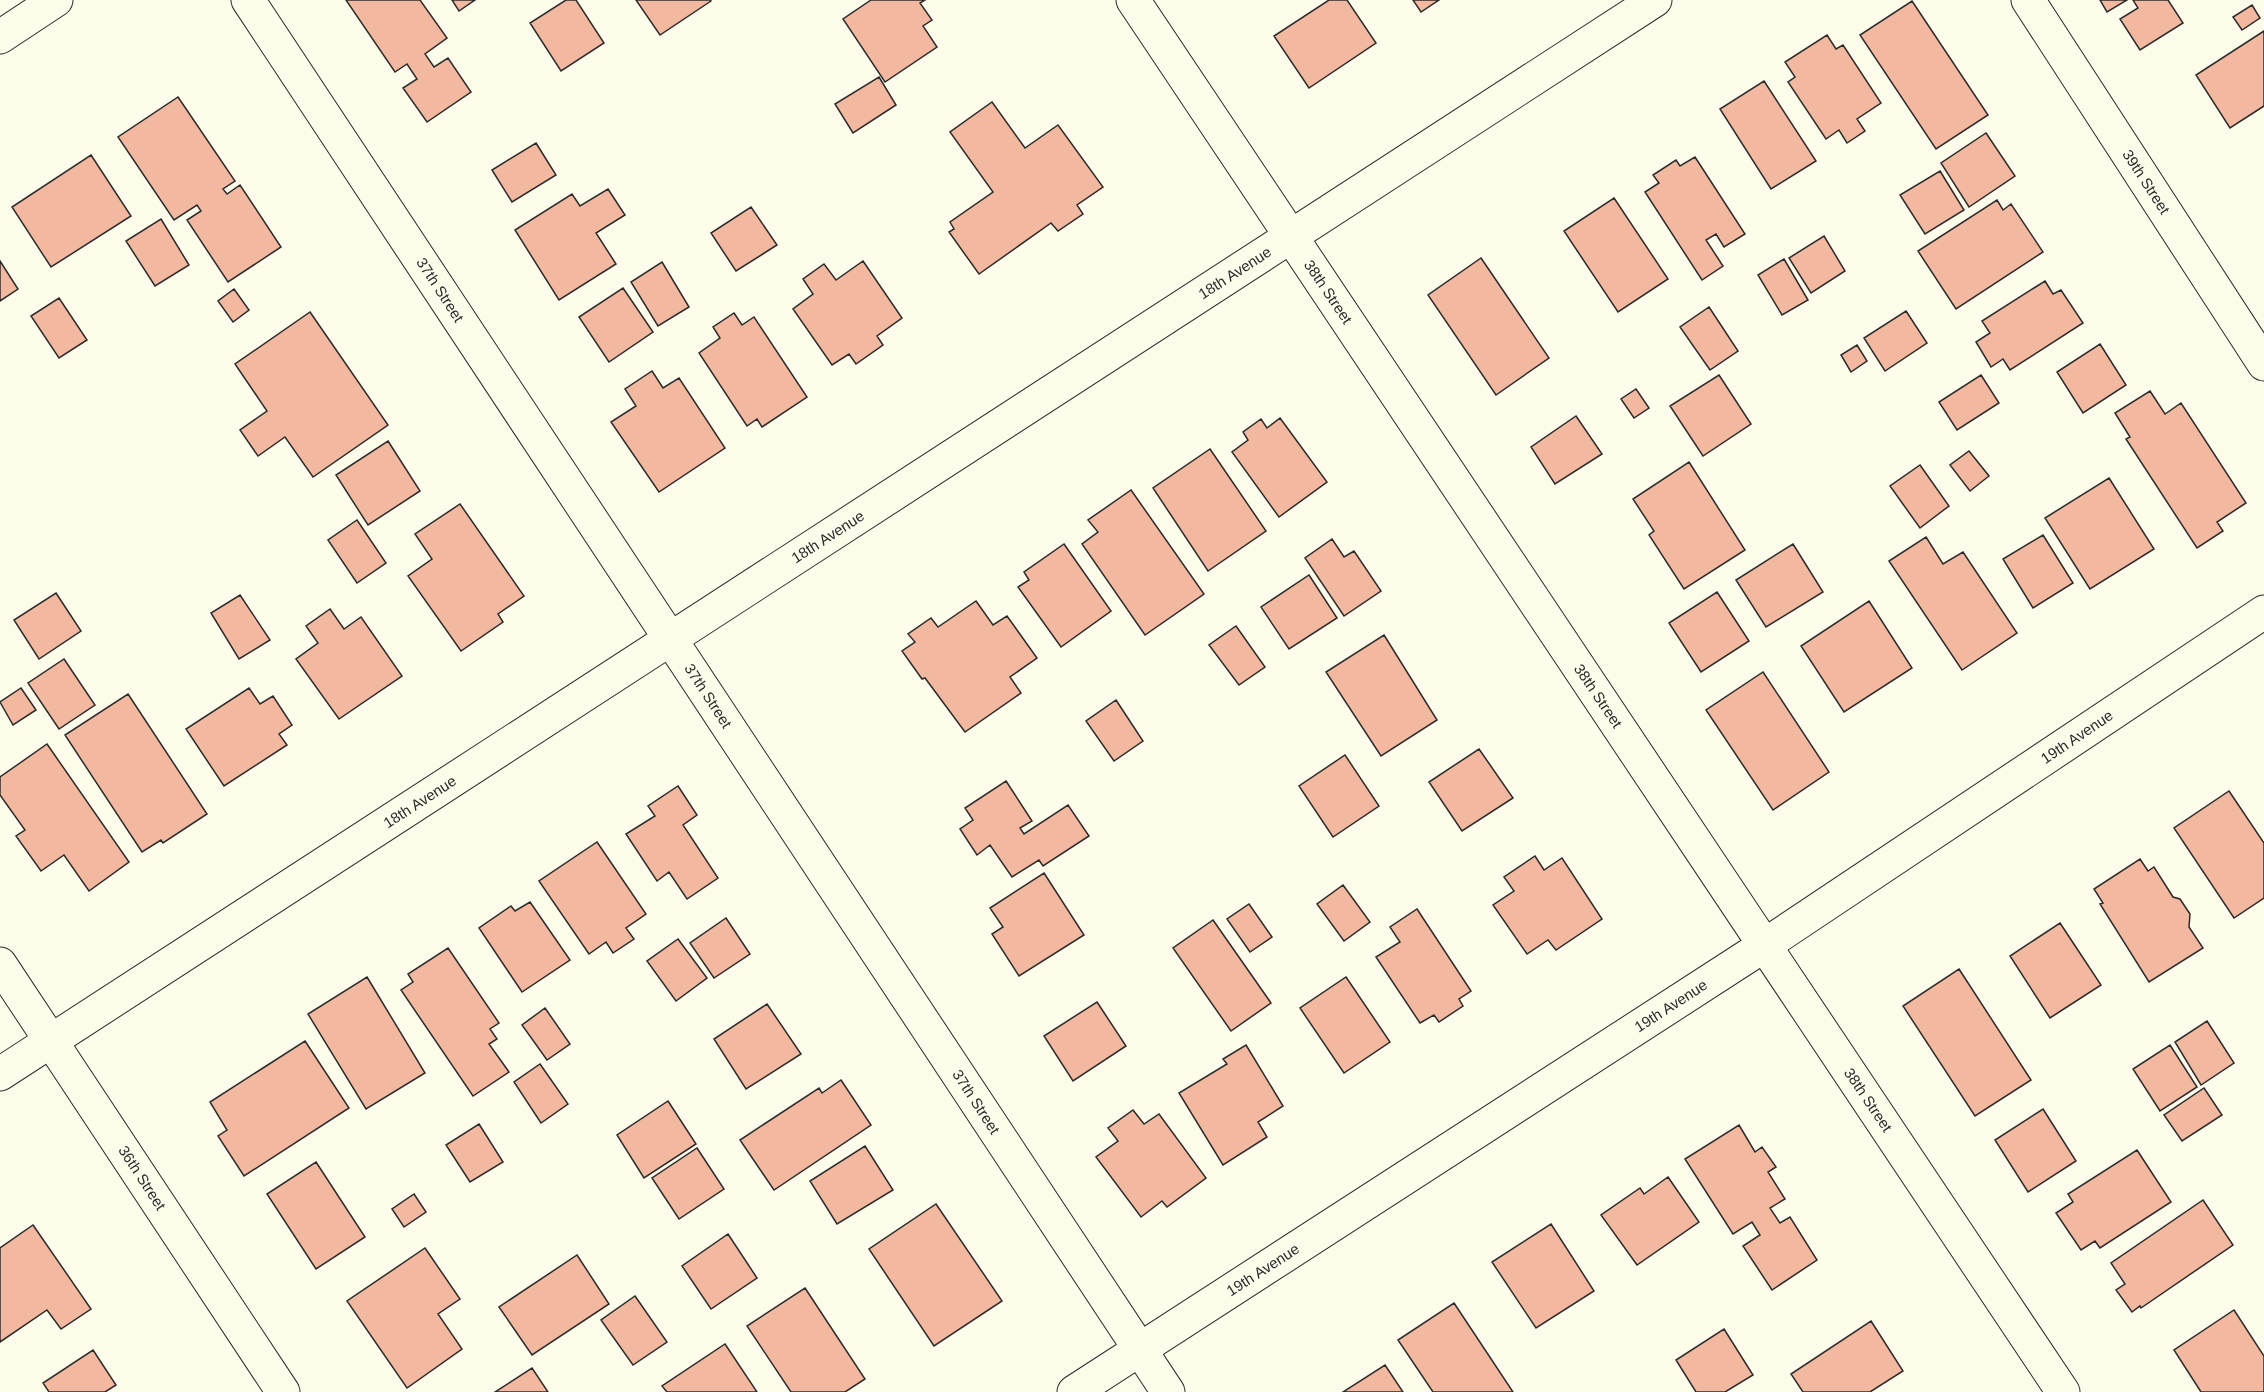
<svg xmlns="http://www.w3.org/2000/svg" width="2264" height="1392" font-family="Arial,sans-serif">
  <rect width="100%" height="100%" fill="#fdfbea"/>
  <path fill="#f2b8a0" stroke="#2b2b2b" stroke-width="1.5" d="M346 0H420L447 38 425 54 434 67 448 58 471 92 427 122 403 88 417 79 407 64 395 72Z
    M452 0H475L459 11Z
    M566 0H576L604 43 561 71 530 23Z
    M636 0H710L711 1 660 35Z
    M871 0H925L920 3 932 20 923 26 937 47 885 82 843 19Z
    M1329 0H1347L1376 43 1309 88 1274 36Z
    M1413 0H1439L1421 12Z
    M2100 0H2127L2107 12Z
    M2133 0H2168L2183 23 2140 50 2120 19 2138 8Z
    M1912 1 1988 115 1936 149 1860 35Z
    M2252 5 2260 18 2242 30 2233 17Z
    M2264 31V106L2230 128 2196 75Z
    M1827 35 1836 49 1843 45 1881 103 1857 119 1865 131 1847 143 1839 130 1826 139 1788 82 1795 77 1785 62Z
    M879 77 896 105 853 133 835 104Z
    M1764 81 1816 161 1771 189 1720 109Z
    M178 97 235 181 223 189 227 194 240 185 281 247 228 282 187 220 201 211 197 205 174 220 118 137Z
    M992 102 1025 148 1058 125 1103 187 1077 205 1083 214 1058 231 1051 223 979 274 949 232 954 229 950 222 993 192 950 132Z
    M1986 133 2015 176 1969 207 1941 163Z
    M536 143 556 175 512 202 492 170Z
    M91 155 131 216 51 267 12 207Z
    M1695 157 1745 234 1724 247 1716 234 1706 240 1723 266 1702 280 1645 192 1659 183 1653 175 1676 160 1680 166Z
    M1940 171 1964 210 1925 234 1900 195Z
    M608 189 625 215 596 233 616 264 559 300 515 230 572 194 580 206Z
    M1614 198 1668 279 1618 312 1564 231Z
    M1997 200 2003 210 2011 204 2043 252 1956 309 1918 251Z
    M751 207 777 245 736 271 711 233Z
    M161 219 189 265 155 286 126 241Z
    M1824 236 1845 271 1811 293 1789 258Z
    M1481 258 1549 358 1496 395 1428 295Z
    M1784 259 1808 300 1782 315 1758 275Z
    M0 261 18 289 0 301Z
    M863 261 902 318 877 336 883 345 856 364 849 354 832 365 793 309 813 294 803 279 824 264 836 280Z
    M662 262 689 307 658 326 631 282Z
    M2045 281 2053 294 2061 290 2083 323 2010 370 2003 359 1991 367 1976 342 1990 333 1982 321Z
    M623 288 653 332 609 362 579 317Z
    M234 289 249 310 233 322 218 301Z
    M59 298 87 340 59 358 31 316Z
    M1709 307 1738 351 1710 370 1680 327Z
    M1906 311 1927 343 1885 371 1864 338Z
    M310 312 388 425 313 477 285 437 258 456 240 430 267 411 235 364Z
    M734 313 742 325 754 317 807 397 762 427 757 419 747 426 699 353 720 338 713 327Z
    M2100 344 2126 385 2083 413 2057 372Z
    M1857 345 1867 361 1851 372 1841 355Z
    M652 371 663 388 679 378 725 448 659 492 611 422 636 406 625 389Z
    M1719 375 1751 424 1703 456 1670 406Z
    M1981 375 1999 403 1957 430 1939 402Z
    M1636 389 1649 408 1634 418 1621 399Z
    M2150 391 2165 414 2181 403 2246 503 2217 522 2223 531 2197 548 2126 439 2130 437 2115 413Z
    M1576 416 1602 454 1555 484 1531 447Z
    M1280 418 1327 482 1279 517 1232 452 1248 440 1243 432 1261 419 1267 428Z
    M388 441 420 491 368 525 336 475Z
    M1210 449 1266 531 1208 571 1153 488Z
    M1969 451 1989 476 1970 491 1950 465Z
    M1689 462 1745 550 1684 589 1649 535 1654 531 1633 499Z
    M1920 465 1949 506 1920 528 1890 486Z
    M2109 478 2154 549 2090 589 2045 518Z
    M1131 490 1204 594 1145 635 1082 544 1098 532 1088 520Z
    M460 504 524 596 498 614 503 622 461 651 408 576 432 559 415 534Z
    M357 520 386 563 357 583 328 540Z
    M2043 535 2073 583 2033 608 2003 559Z
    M1926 537 1943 564 1963 552 2017 633 1962 670 1889 561Z
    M1332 539 1344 557 1354 551 1381 591 1344 616 1305 558Z
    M1064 544 1111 611 1061 647 1018 587 1029 580 1024 572Z
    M1793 544 1823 592 1766 627 1736 580Z
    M1309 575 1337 618 1289 649 1261 607Z
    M1717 592 1749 641 1701 672 1669 623Z
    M56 593 81 631 39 659 14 620Z
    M240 595 270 640 239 659 211 613Z
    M976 601 993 625 1007 616 1037 658 1010 677 1021 693 965 732 925 678 922 679 902 651 915 642 908 634 931 618 938 627Z
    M1869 601 1912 668 1844 712 1801 646Z
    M330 609 344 629 361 617 402 676 339 719 296 659 318 643 306 626Z
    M1236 626 1265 667 1239 685 1209 645Z
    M1384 635 1437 720 1381 756 1326 672Z
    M64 659 95 705 59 729 28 683Z
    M1763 672 1829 772 1773 810 1706 710Z
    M21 688 36 710 13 725 0 702Z
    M249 688 260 704 273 696 292 725 279 734 287 745 224 786 186 729Z
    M128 694 207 814 163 843 161 840 142 852 65 735Z
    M1116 700 1143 741 1114 761 1086 721Z
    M47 744 129 862 89 891 64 855 41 871 16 836 25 830 0 795V777Z
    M1479 749 1513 798 1462 831 1429 782Z
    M1345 755 1379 806 1333 837 1299 786Z
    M1006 781 1032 821 1020 828 1024 834 1068 805 1089 836 1043 866 1039 860 1012 877 990 845 977 855 960 829 973 820 965 808Z
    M678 786 697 815 683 825 718 878 687 899 669 872 657 881 626 834 655 816 648 806Z
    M2229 791 2264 843V898L2234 918 2174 828Z
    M597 842 646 914 626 928 634 939 613 953 606 942 589 954 539 881Z
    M1535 856 1544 870 1562 858 1602 919 1556 950 1548 940 1527 954 1493 905 1514 891 1504 877Z
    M2140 859 2148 871 2154 867 2173 897 2180 899 2190 914 2189 927 2203 948 2149 982 2100 904 2103 903 2094 889Z
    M1044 873 1084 935 1019 976 992 934 1003 927 990 908Z
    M1343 885 1370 922 1344 941 1317 904Z
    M530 902 570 960 522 992 479 928 511 906 515 911Z
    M1249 904 1272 937 1250 952 1227 919Z
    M1417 909 1471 991 1459 999 1463 1006 1439 1022 1434 1015 1420 1023 1376 957 1400 942 1390 927Z
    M726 918 750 954 714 978 690 943Z
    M1213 920 1271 1003 1231 1031 1173 948Z
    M2060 923 2101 985 2050 1018 2010 956Z
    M678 939 707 978 676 1001 647 961Z
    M448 948 499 1023 490 1029 497 1039 489 1044 509 1072 473 1096 401 990 413 982 408 974Z
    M1959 969 2031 1080 1975 1116 1903 1006Z
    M367 977 425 1073 366 1109 308 1014Z
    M1346 977 1390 1042 1344 1073 1300 1008Z
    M1097 1002 1126 1046 1073 1081 1044 1036Z
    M767 1004 801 1054 746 1089 714 1039Z
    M545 1008 570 1044 547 1060 522 1025Z
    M2207 1021 2234 1063 2201 1085 2175 1042Z
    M305 1041 349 1108 244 1176 218 1136 227 1130 210 1102Z
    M1246 1045 1283 1106 1258 1122 1267 1137 1223 1165 1179 1093 1227 1064 1223 1059Z
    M2170 1045 2197 1087 2160 1111 2133 1069Z
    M540 1064 568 1104 541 1123 514 1082Z
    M841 1080 871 1125 774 1190 740 1140 819 1088 822 1093Z
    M2204 1088 2222 1115 2182 1141 2164 1115Z
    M668 1101 696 1144 644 1178 617 1135Z
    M2043 1109 2076 1161 2028 1192 1995 1140Z
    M1133 1110 1144 1124 1159 1114 1206 1178 1167 1207 1162 1201 1141 1217 1096 1157 1118 1141 1108 1128Z
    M479 1124 503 1162 470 1182 446 1145Z
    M1739 1125 1755 1152 1762 1147 1776 1167 1768 1172 1785 1199 1770 1208 1780 1223 1790 1217 1817 1260 1772 1290 1743 1246 1760 1235 1752 1222 1733 1234 1685 1159Z
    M865 1146 893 1190 837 1224 810 1181Z
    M697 1148 724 1189 679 1219 652 1178Z
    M2137 1150 2171 1202 2100 1248 2095 1241 2081 1250 2056 1213 2073 1202 2068 1194Z
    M316 1162 365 1237 316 1269 267 1194Z
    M1668 1177 1699 1222 1637 1265 1601 1215 1640 1188 1644 1194Z
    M414 1194 426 1212 404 1227 392 1209Z
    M2203 1200 2233 1245 2141 1308 2140 1306 2132 1312 2116 1290 2125 1284 2111 1263Z
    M936 1204 1002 1301 934 1346 869 1249Z
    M1551 1224 1594 1291 1536 1328 1492 1262Z
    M33 1225 91 1309 61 1329 47 1310 0 1342V1248Z
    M728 1234 757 1278 711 1309 682 1266Z
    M425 1248 460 1299 438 1314 462 1349 407 1388 347 1301Z
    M577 1255 609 1304 532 1355 499 1307Z
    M805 1288 865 1379 845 1392H791L747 1326Z
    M635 1296 667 1342 633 1365 601 1320Z
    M1454 1303 1513 1392H1433L1398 1340Z
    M2234 1310 2264 1356V1392H2201L2174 1350Z
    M1871 1321 1903 1371 1870 1392H1803L1791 1374Z
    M1724 1329 1753 1375 1725 1392H1696L1676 1360Z
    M725 1344 757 1392H667L662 1386Z
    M93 1350 116 1385 105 1392H49L43 1383Z
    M1385 1365 1403 1392H1343Z
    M532 1368 548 1392H495Z"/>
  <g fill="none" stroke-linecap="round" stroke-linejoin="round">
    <g stroke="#2b2b2b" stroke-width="35">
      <path id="street" d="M248 0 1168 1392
        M1133 0 2063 1392
        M2028 0 2264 364
        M0 37 56 0
        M0 964 283 1392
        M0 1074 1655 0
        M1074 1392 1765 945 2264 612"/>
    </g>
    <use href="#street" stroke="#fdfbea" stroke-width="33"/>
  </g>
  <g text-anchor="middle" stroke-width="4.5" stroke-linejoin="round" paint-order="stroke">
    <g font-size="15" fill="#2b2b2b" stroke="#fdfbea">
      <text transform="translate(2146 182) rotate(57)" y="5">39th Street</text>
      <text transform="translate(1235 273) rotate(-33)" y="5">18th Avenue</text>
      <text transform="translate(440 290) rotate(57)" y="5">37th Street</text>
      <text transform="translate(1328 292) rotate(56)" y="5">38th Street</text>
      <text transform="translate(828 537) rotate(-33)" y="5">18th Avenue</text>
      <text transform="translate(708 696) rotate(57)" y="5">37th Street</text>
      <text transform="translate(1598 696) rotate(56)" y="5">38th Street</text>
      <text transform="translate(2077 737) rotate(-34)" y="5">19th Avenue</text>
      <text transform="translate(420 802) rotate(-33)" y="5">18th Avenue</text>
      <text transform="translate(1671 1006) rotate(-33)" y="5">19th Avenue</text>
      <text transform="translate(1868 1100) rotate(56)" y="5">38th Street</text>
      <text transform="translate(976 1102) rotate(57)" y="5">37th Street</text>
      <text transform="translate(142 1178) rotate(57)" y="5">36th Street</text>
      <text transform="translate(1263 1270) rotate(-33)" y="5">19th Avenue</text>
    </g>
  </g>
</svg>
